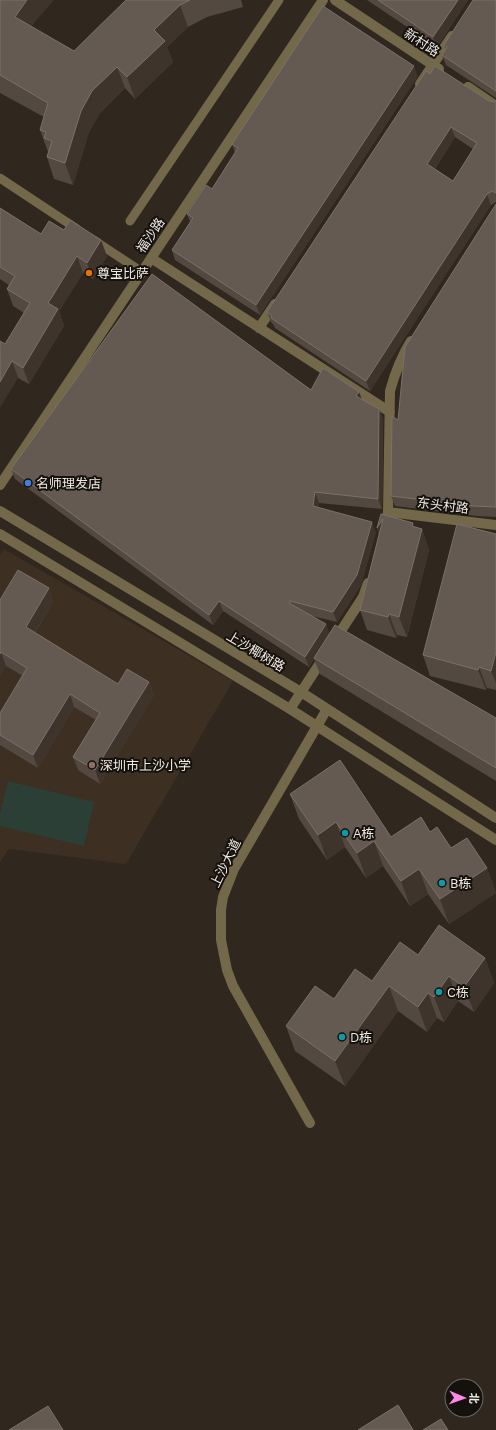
<svg xmlns="http://www.w3.org/2000/svg" width="496" height="1430" font-family="'Work Sans','Noto Sans SC',sans-serif">
  <rect width="100%" height="100%" fill="#30271e"/>
  <path fill="#3d2f21" d="M4 549 233 681 126 864 9 849 0 862V554Z"/>
  <path fill="#2c3f36" d="M8 781 94 802 84 846 0 826V814Z"/>
  <g fill="none" stroke-linecap="round" stroke-linejoin="round">
    <path stroke="#74684a" stroke-width="9" d="M0 178 77 229
      M130 221 279 0
      M95 241 142 272"/>
    <path stroke="#74684a" stroke-width="10" d="M335 0 439 69
      M420 84 452 36
      M468 87 496 106
      M151 258 390 412
      M259 328 275 304
      M0 485 323 0
      M0 511 301 692 496 818
      M388 512 496 525
      M384 530 388 512 390 391C395 373 401 357 411 341
      M0 534 290 709 496 840
      M335 640 363 597 368 583
      M290 709 324 657
      M310 1123 233 986 227 970 221 940V910L223 897 234 869 327 709"/>
  </g>
  <path fill="#534940" fill-rule="evenodd" d="M0 0 34 23 31 27 74 51 126 0H241L243 7 207 17 188 27 167 47 173 62 135 99 125 88 100 113 89 132 73 185 54 179 47 157 48 152 40 130 44 117 0 93Z
    M367 0H468L437 47Z
    M496 0V98L446 65 442 55 446 49 444 45Z
    M430 74 489 101 495 102 496 101V202L491 205 370 391 275 328 273 324 271 322 267 312ZM455 137 473 149 453 181 435 169Z
    M418 76 260 315 175 260 172 250 190 222 187 214 212 189 235 153 232 144Z
    M496 204V517L477 516 395 506 391 496 398 420Z
    M0 208 41 234 107 256 93 279 83 273 59 311 64 326 29 384 18 378 5 344 24 313 13 306 7 289 9 285 0 279Z
    M311 390 359 392 362 400 379 409 383 419 382 509 319 503 318 507 376 532 361 585 337 622 312 616 330 633 496 718V781L320 674 314 659 309 667 223 611 213 625 15 479 11 469Z
    M414 527 422 529 429 550 407 637 397 635 396 638 367 630 360 610 379 534 377 528Z
    M496 534V690L487 688 486 690 430 676 423 655Z
    M49 588 53 602 35 633 118 684 149 682 154 695 100 784 78 770 73 757 96 720 74 707 38 768 0 745V713L23 676 6 666 0 675V600Z
    M290 794 391 837 430 832 451 848 487 868 496 893 449 924 428 894 410 906 383 866 366 878 345 847 327 860 299 819Z
    M418 955 485 958 494 983 474 1012 458 1001 444 1022 437 1018 427 1032 398 1011 345 1086 295 1051 286 1026 334 999 372 981Z"/>
  <path fill="#3e342b" d="M27 0H54L34 23 23 39 15 17Z
    M458 0H468L437 47 433 37Z
    M180 5 188 27 167 47 173 62 135 99 127 77 154 30Z
    M414 66 418 76 260 315 256 305Z
    M117 67 125 88 100 113 89 132 73 185 65 163 81 111 92 91Z
    M451 127 455 137 431 175 427 164Z
    M487 194 491 205 370 391 366 381Z
    M101 240 107 256 93 279 87 263Z
    M77 256 83 273 59 311 64 326 29 384 23 368 48 303Z
    M12 361 18 378 0 408V382Z
    M359 392 363 402 356 396Z
    M379 409 383 419 382 509 378 499Z
    M315 492 319 503 316 516 313 506Z
    M383 519 385 549 377 528Z
    M372 522 376 532 361 585 337 622 333 612Z
    M413 523 419 540 422 529 429 550 407 637 399 617 412 526Z
    M49 588 53 602 30 640 26 627Z
    M219 601 223 611 213 625 209 615Z
    M389 614 397 635 396 638 388 617Z
    M326 624 330 634 309 667 305 657Z
    M1 652 6 666 0 675V654Z
    M496 652V683L491 671Z
    M479 667 487 688 486 690 478 670Z
    M149 682 154 695 100 784 95 770Z
    M70 694 74 707 38 768 33 755Z
    M336 822 345 847 327 860 318 835Z
    M374 841 383 866 366 878 357 853Z
    M487 868 496 893 449 924 440 899Z
    M419 869 428 894 410 906 401 881Z
    M485 958 494 983 474 1012 464 987Z
    M449 976 458 1001 444 1022 434 997Z
    M389 986 398 1011 345 1086 335 1061Z
    M428 993 437 1018 427 1032 418 1007Z"/>
  <path fill="#645a52" stroke="#7a7169" fill-rule="evenodd" d="M0 0H27L15 17 74 51 126 0H190L180 5 154 30 165 41 127 77 117 67 92 91 81 111 65 163 47 157 52 141 44 138 46 132 40 130 48 103 0 75Z
    M378 0H458L433 37Z
    M473 0H496V91L442 55 447 47 444 45Z
    M323 6 414 66 256 305 172 250 193 218 187 214 206 185 212 189 238 148 232 144Z
    M435 66 489 101 495 102 496 101V193L492 191 487 194 366 381 271 318 272 316 267 312 426 71 430 74ZM451 127 477 143 453 181 427 164Z
    M496 204V507L473 506 391 496 392 416 398 420 405 347Z
    M0 208 41 234 49 221 64 230 70 220 101 240 87 263 77 256 52 297 48 303 58 309 23 368 12 361 0 382V341L5 344 30 303 7 289 15 276 0 267Z
    M152 274 311 390 323 368 359 392 356 396 379 409 378 499 315 492 313 506 372 522 357 575 333 612 290 601 289 603 326 624 305 657 219 601 209 615 11 469Z
    M381 514 413 523 412 526 422 529 399 617 389 614 388 617 360 610 383 519 377 528Z
    M457 524 496 534V652L491 671 479 667 478 670 423 655Z
    M18 570 49 588 26 627 118 684 127 669 149 682 95 770 73 757 100 713 70 694 33 755 0 735V713L27 668 1 652 0 654V600Z
    M335 625 496 718V768L314 658Z
    M340 760 391 837 421 817 430 832 437 827 451 848 467 838 487 868 440 899 419 869 401 881 374 841 357 853 336 822 318 835 290 794Z
    M439 925 485 958 464 987 449 976 434 997 428 993 418 1007 389 986 335 1061 286 1026 315 986 334 999 355 969 372 981 400 942 418 955Z
    M398 1405 413 1430H358Z
    M48 1406 63 1430H9Z
    M441 1419 448 1430H423Z"/>
  <circle fill="#e8710a" stroke="#15110d" stroke-width="1.5" cx="89" cy="273" r="4"/>
  <circle fill="#3f7fe0" stroke="#15110d" stroke-width="1.5" cx="28" cy="483" r="4"/>
  <circle fill="#8d6e63" stroke="#15110d" stroke-width="1.5" cx="92" cy="765" r="4"/>
  <g fill="#0f9aa8" stroke="#15110d" stroke-width="1.5">
    <circle cx="345" cy="833" r="4"/>
    <circle cx="442" cy="883" r="4"/>
    <circle cx="439" cy="992" r="4"/>
    <circle cx="342" cy="1037" r="4"/>
  </g>
  <g text-anchor="middle" stroke-width="4" stroke-linejoin="round" paint-order="stroke">
    <g font-size="13" fill="#f0eae4" stroke="#15110d">
      <text transform="translate(422 42) rotate(33)" y="5">新村路</text>
      <text transform="translate(150 235) rotate(-56)" y="5">福沙路</text>
      <text transform="translate(443 505) rotate(7)" y="5">东头村路</text>
      <text transform="translate(256 651) rotate(31)" y="5">上沙椰树路</text>
      <text transform="translate(225 863) rotate(-64)" y="5">上沙大道</text>
    </g>
    <g font-size="13" fill="#f0eae4" stroke="#15110d" text-anchor="start">
      <text x="97" y="278">尊宝比萨</text>
      <text x="36" y="488">名师理发店</text>
      <text x="100" y="770">深圳市上沙小学</text>
      <text x="353" y="838">A栋</text>
      <text x="450" y="888">B栋</text>
      <text x="447" y="997">C栋</text>
      <text x="350" y="1042">D栋</text>
    </g>
  </g>
  <g transform="translate(464 1398) rotate(92)"><circle r="19" fill="#15110d" stroke="#6d6863"/>
  <path d="M0-3L7 15L0 10L-7 15Z" fill="#fb87e6"/>
  <text y="-6" font-size="11" font-weight="bold" text-anchor="middle" fill="#f0eae4">北</text>
  </g>
</svg>
